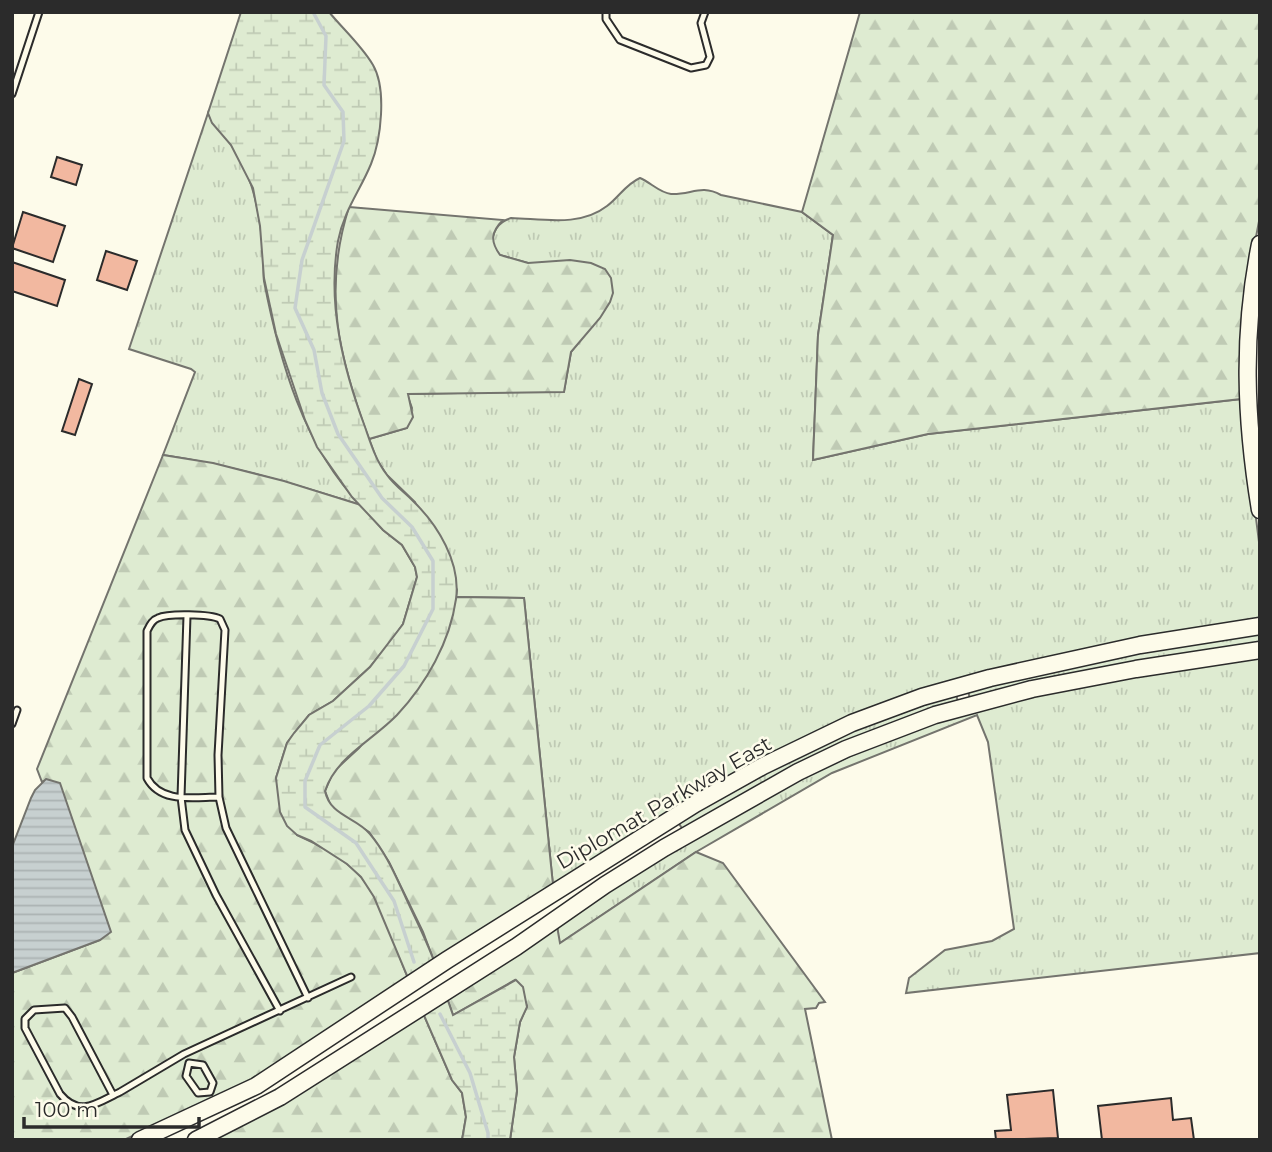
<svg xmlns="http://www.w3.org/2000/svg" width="1272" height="1152" font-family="Montserrat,sans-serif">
  <defs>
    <pattern id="grass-tufts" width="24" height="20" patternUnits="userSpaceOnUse" patternTransform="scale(1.75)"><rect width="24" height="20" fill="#deebd1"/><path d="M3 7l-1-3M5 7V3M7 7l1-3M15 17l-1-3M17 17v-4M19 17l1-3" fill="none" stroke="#bfcab4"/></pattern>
    <pattern id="forest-firs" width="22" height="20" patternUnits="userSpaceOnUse" patternTransform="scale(1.75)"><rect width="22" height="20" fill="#deebd1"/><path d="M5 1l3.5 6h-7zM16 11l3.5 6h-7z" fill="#bfcab4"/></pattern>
    <pattern id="wetland-marsh" width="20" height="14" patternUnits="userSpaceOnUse" patternTransform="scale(1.75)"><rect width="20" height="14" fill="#deebd1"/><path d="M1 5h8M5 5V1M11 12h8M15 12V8" fill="none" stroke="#bfcab4"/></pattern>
    <pattern id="water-rules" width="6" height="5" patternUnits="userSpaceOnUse" patternTransform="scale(1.75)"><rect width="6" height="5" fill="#c7d0d0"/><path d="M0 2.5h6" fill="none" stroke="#abb3b3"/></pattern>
  </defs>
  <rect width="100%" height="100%" fill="#fdfbea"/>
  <path fill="url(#grass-tufts)" stroke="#74746e" stroke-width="2" d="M208 113C213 125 222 133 230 143 239 156 249 176 253 191 259 212 262 233 263 255 264 264 263 273 264 281 279 359 304 448 361 505 295 484 231 465 163 455L195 372 191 369 129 349Z
    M640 178C650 182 660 193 671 194 691 195 701 184 721 195L802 212 833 235 818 335 813 460 928 434 1241 399 1260 550V619L920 690 553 885 524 598 456 597 457 590 415 502 387 475 377 460 369 439 407 428 412 408 407 394 564 391 571 352 582 338 545 263H528L500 255 492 245C492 231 498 222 511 218 544 219 580 227 607 206 619 197 626 184 640 178Z
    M1260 633V643L970 699 968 691 1140 652Z
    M1260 657V953L906 993 909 978 945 950 992 941 1014 929 988 742 977 715 832 773 696 852 559 944 557 926C675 845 799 770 933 723 953 716 974 712 995 706 1082 683 1171 670 1260 657Z
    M956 694 958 702 683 830 678 822 766 772 854 729Z"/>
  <path fill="url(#forest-firs)" stroke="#74746e" stroke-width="2" d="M860 12H1260V216L1242 311 1241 399 928 434 813 460 818 335 833 235 802 212Z
    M349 207 503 220C491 232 490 241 500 255L528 263 570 260 591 263 605 269 611 278 613 293 610 302 600 318 571 352 564 392 408 394 413 417 407 428 369 439C339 358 322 292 349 207Z
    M163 455 213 463 284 481 361 505 383 530 402 545 415 567 417 577 403 624 393 639 370 667 333 701 309 715 287 743 276 778 297 835C318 844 347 860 362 878 383 904 395 947 408 978L253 1080 124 1140H12V973L100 940 46 780 42 782 37 769Z
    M456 597 524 598 553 885 434 961 423 932 389 862 369 832 332 809 325 791 333 772 359 748 445 637Z
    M696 852 723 863 825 1002 819 1003 816 1008 805 1009 832 1140H510L517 1091 514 1057 520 1022 527 1006 515 980 453 1015 447 998 557 926 560 943Z
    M423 1013 452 1080 462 1093 466 1117 462 1140H211Z"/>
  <path fill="url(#wetland-marsh)" stroke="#74746e" stroke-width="2" d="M241 12H329C343 29 362 46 373 65 387 89 381 140 371 164 360 191 344 210 338 241 327 304 343 368 365 427 371 444 376 461 387 475 394 485 404 492 413 501 438 525 461 563 456 599 450 642 426 684 397 715 373 740 336 757 325 791 330 816 356 817 370 834 386 853 395 875 405 896 415 918 426 939 434 961L408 978 374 897 361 877 347 864 311 841 297 835 287 826 280 812 276 778 287 743 294 733 309 715 333 701 370 667 403 624 417 577 415 567 402 545 383 530 352 497 317 447 305 420 276 334 264 278 260 226 253 188 231 145 212 123 208 113Z
    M516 980 523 987 527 1007 520 1022 514 1057 517 1091 510 1140H462L466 1117 462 1093 452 1080 423 1013 447 998 453 1015Z"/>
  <path fill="url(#water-rules)" stroke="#74746e" stroke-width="2" d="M46 779 60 783 111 932 100 940 12 973V847L31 798 35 790Z"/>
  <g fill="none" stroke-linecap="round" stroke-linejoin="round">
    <path stroke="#c7d0d0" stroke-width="3.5" d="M313 12 326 36 324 85 343 112 344 141 302 260 295 308 314 350 322 393 338 434 382 498 412 527 433 561V609L404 666 369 706 320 745 305 781V807L356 843 394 901 414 962
      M440 1014 470 1073 488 1133V1140"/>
  </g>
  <path fill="#f2b8a0" stroke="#2b2b2b" stroke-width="2" d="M57 157 82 165 76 185 51 177Z
    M23 212 65 226 53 262 12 248Z
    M106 251 137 261 127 290 97 280Z
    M12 262 65 280 57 306 12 291Z
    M79 379 92 384 75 435 62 431Z
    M1053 1090 1058 1138 996 1140 995 1131 1011 1130 1007 1095Z
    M1171 1098 1173 1120 1191 1118 1194 1140H1102L1098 1106Z"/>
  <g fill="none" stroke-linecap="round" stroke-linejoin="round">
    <g stroke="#2b2b2b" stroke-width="9">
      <path id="lane" d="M606 12V19L620 40 691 68 706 65 710 57 701 23 705 12
        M12 94 39 12
        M187 616 181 797 185 830 216 895 280 1011
        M12 724 17 710
        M219 797C194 797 161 804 147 778V631C150 625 152 620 158 618 168 613 210 614 220 619L225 630 218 755 219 797 226 828 308 998
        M189 1063 203 1065 213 1083 210 1092 198 1093 186 1076Z
        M113 1095 72 1017 65 1008 34 1010 25 1019V1028L60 1094C80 1118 97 1103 120 1092L184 1054 351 977"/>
    </g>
    <g stroke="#2b2b2b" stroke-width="19">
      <path id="secondary" d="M1260 244C1242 335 1245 418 1260 510
        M140 1140 256 1086 447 960 695 804 763 766 852 723 922 697 990 678 1140 645 1260 626
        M196 1140 280 1097 516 947 605 885 664 848 798 772 846 749 935 715 1032 689 1136 669 1260 650"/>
    </g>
    <use href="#lane" stroke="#fdfbea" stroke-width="5"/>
    <use href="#secondary" stroke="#fdfbea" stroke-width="16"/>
  </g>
  <g text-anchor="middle" stroke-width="5" stroke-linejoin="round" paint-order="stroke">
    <g font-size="21" fill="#2b2b2b" stroke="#fdfbea">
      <text transform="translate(664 803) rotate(-30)" y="7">Diplomat Parkway East</text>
    </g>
  </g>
  <rect width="1272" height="1152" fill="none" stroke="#2b2b2b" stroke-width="28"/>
  <path d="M24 1117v10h175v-10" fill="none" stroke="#2b2b2b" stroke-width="3.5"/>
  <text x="35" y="1117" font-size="21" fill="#2b2b2b" stroke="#fdfbea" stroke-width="5" paint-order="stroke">100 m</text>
</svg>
